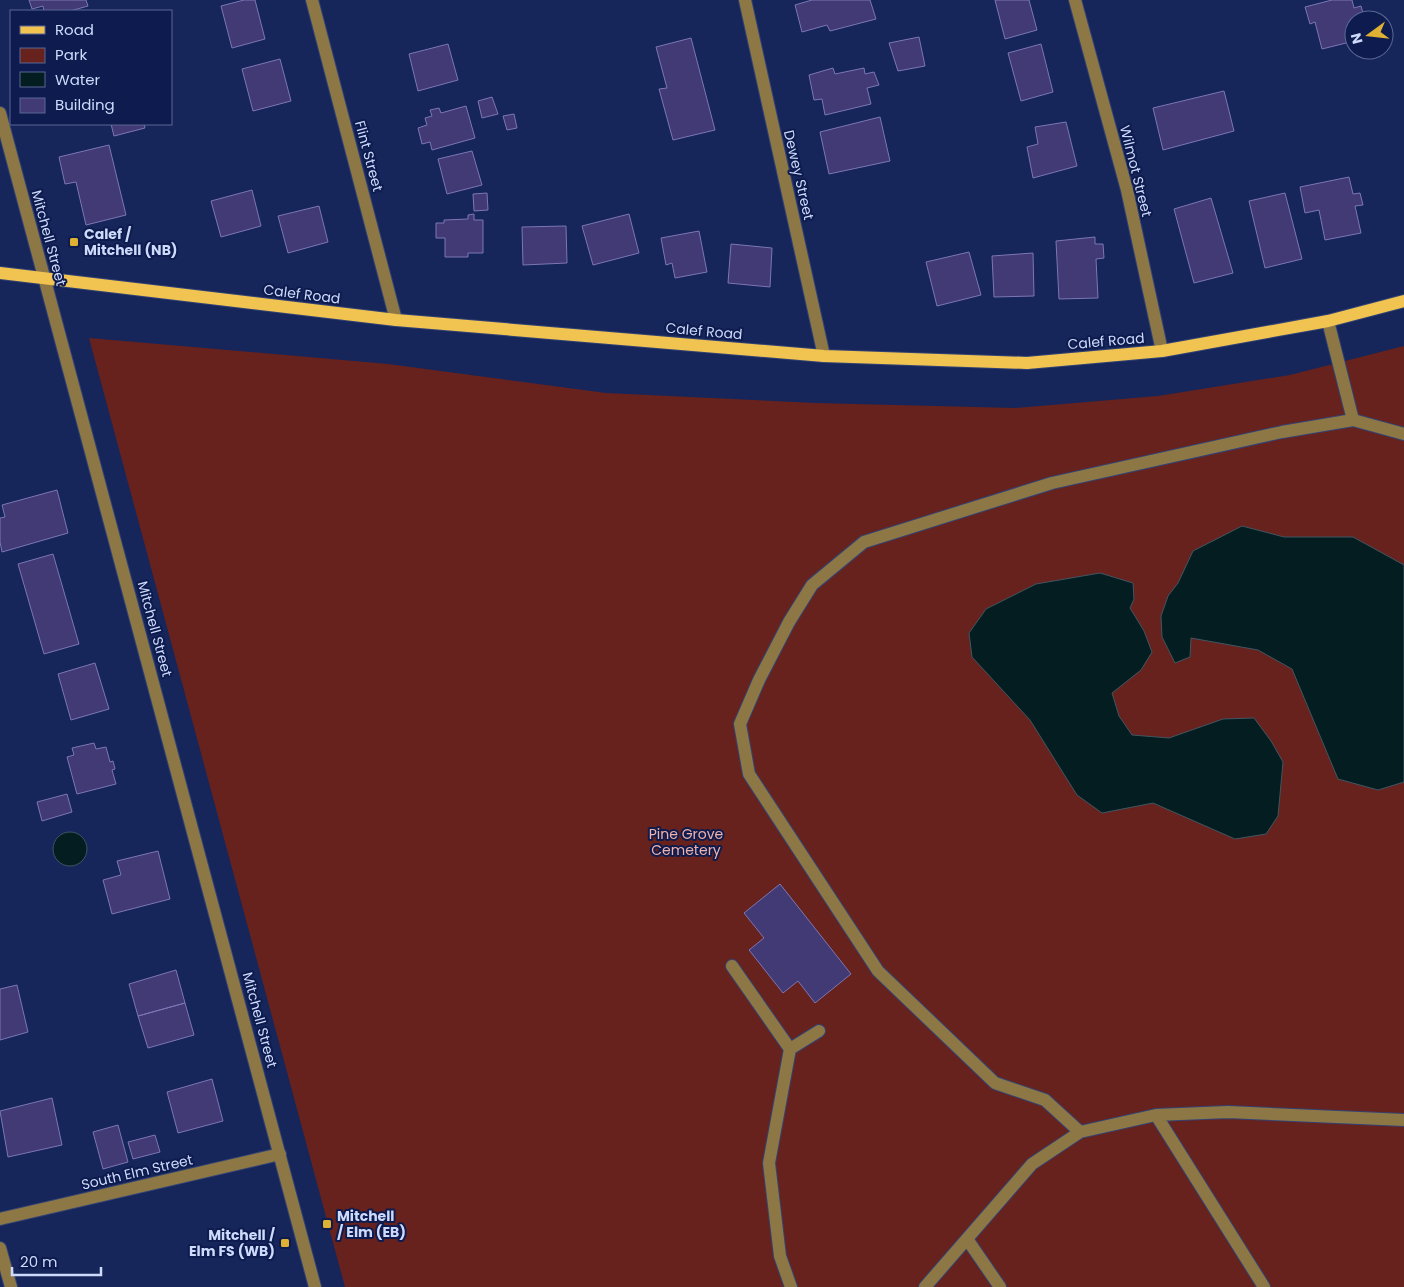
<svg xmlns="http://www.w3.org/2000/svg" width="1404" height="1287" font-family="Poppins,sans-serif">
  <rect width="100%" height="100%" fill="#16265a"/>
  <path fill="#67221d" d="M89 338 388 364 606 393 815 403 1015 408 1158 396 1290 375 1404 346V1287H345Z"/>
  <path fill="#031d21" stroke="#405662" d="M1242 526 1284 537H1353L1404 565V782L1378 790 1338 779 1292 669 1258 650 1191 638 1190 657 1175 663 1162 637 1161 616 1168 596 1178 583 1193 551Z
    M1100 573 1133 583 1134 599 1130 608 1144 631 1152 652 1141 670 1112 693 1119 716 1132 735 1169 738 1223 719 1254 718 1271 741 1283 762 1278 816 1266 834 1235 839 1153 803 1102 813 1077 795 1030 720 972 657 969 633 986 609 1036 584Z
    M53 849a17 17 0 1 1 34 0a17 17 0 1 1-34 0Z"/>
  <path fill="#423a74" stroke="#7c76b6" d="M29 0H86L88 6 70 11H44L43 6 32 9Z
    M244 0H255L265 39 232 48 221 6Z
    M812 0H870L876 19 830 31 827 25 802 32 795 5Z
    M995 0H1029L1037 30 1005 39Z
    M1332 0H1352L1354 8 1361 6 1365 20H1354V41L1322 49 1315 22 1310 24 1305 7Z
    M919 37 925 66 898 71 889 43Z
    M691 38 715 130 673 140 659 89 667 88 656 47Z
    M448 44 458 80 418 91 409 54Z
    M1041 44 1053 92 1021 101 1008 53Z
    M280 59 291 101 253 111 242 69Z
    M833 68 835 74 864 68 865 74 874 72 879 85 867 88 871 104 825 115 822 99 814 100 809 75Z
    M1224 91 1234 131 1163 150 1153 108Z
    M492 97 498 114 482 118 478 101Z
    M466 106 475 138 432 150 430 142 422 144 418 128 427 125 425 118 432 116 430 110 439 108 441 113Z
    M514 114 517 128 507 130 503 116Z
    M880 117 890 161 829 174 820 132Z
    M1066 122 1077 166 1033 178 1027 147 1038 144 1035 127Z
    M111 124H144L145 128 114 136Z
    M109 145 126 215 86 225 76 182 65 184 59 157Z
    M472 151 482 185 447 194 438 159Z
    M1349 177 1353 194 1360 193 1363 205 1355 206 1361 233 1325 240 1319 210 1305 213 1300 187Z
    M252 190 261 226 221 237 211 201Z
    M487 193 488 210 474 211 473 194Z
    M1285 193 1302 259 1265 268 1249 201Z
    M1211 198 1233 273 1194 283 1174 209Z
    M319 206 328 242 288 253 278 216Z
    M474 214V220H483V253H468V257H445V238H436V223H444V220L468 219V215Z
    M629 214 639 253 593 265 582 226Z
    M566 226 567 263 523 265 522 227Z
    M699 231 707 272 675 278 672 263 666 265 661 238Z
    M1095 237V244H1103L1104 258 1096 259 1098 298 1059 299 1056 241Z
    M731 244 772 248 770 287 728 283Z
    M969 252 981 295 937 306 926 262Z
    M1033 253 1034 296 994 297 992 256Z
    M57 490 68 533 2 552 0 542V518L5 517 2 505Z
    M53 554 79 644 44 654 18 564Z
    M95 663 109 709 71 720 58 674Z
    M94 743 96 749 106 747 110 762 113 761 115 769 112 770 116 784 77 794 67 757 74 755 72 748Z
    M67 794 72 812 42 821 37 802Z
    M158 851 170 899 112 914 103 880 121 875 117 861Z
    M780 884 851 974 815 1003 798 981 783 993 749 950 764 938 744 913Z
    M176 970 185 1003 138 1016 129 984Z
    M17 985 28 1032 0 1040V989Z
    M185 1003 194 1035 148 1048 138 1016Z
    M212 1079 223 1121 178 1133 167 1092Z
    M52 1098 62 1145 8 1157 0 1111Z
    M118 1125 128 1162 103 1169 93 1132Z
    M155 1135 160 1152 133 1159 128 1142Z"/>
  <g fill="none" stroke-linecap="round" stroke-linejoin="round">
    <g stroke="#334374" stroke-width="14">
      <path id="minor" d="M312 0 396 320
        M745 0 824 356
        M1075 0 1127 190 1162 351
        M0 113 315 1287
        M1328 321 1353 420
        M732 966 790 1049 769 1163 780 1256 791 1287
        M790 1049 819 1031
        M1156 1115 1264 1287
        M1080 1132 1045 1100 995 1083 878 971 749 774 740 724 759 680 789 622 812 585 864 542 1052 483 1282 432 1353 420 1404 434
        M0 1219 280 1154
        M967 1239 1000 1287
        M0 1248 11 1287
        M925 1287 1032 1164 1080 1132 1156 1115 1228 1112 1404 1120"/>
    </g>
    <g stroke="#334374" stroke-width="14">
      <path id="major" d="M0 273 396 320 824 356 1027 363 1162 351 1328 321 1404 301"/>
    </g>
    <use href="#minor" stroke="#8d7845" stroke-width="12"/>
    <use href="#major" stroke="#f1c451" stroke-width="12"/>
  </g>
  <g fill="#deb133" stroke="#0d1b4e" stroke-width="2">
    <rect x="69" y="237" width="10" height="10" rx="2.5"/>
    <rect x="322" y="1219" width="10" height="10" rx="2.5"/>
    <rect x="280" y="1238" width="10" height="10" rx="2.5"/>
  </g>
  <g text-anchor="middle" stroke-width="4" stroke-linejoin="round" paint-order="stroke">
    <g font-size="14" fill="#cddafb" stroke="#0d1b4e">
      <text transform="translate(369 156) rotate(75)" y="5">Flint Street</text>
      <text transform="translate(1136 171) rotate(76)" y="5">Wilmot Street</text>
      <text transform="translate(799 175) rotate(77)" y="5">Dewey Street</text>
      <text transform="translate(49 238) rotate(75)" y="5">Mitchell Street</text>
      <text transform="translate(302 294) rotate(7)" y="5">Calef Road</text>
      <text transform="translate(704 331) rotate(5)" y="5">Calef Road</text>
      <text transform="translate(1106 341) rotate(-5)" y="5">Calef Road</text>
      <text transform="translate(155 629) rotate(75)" y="5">Mitchell Street</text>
      <text transform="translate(260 1020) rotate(75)" y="5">Mitchell Street</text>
      <text transform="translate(137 1172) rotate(-13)" y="5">South Elm Street</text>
    </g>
    <g font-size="14" font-weight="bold" fill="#cddafb" stroke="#0d1b4e" text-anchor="start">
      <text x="84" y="239">Calef /<tspan x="84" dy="16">Mitchell (NB)</tspan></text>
      <text x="337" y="1221">Mitchell<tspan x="337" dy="16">/ Elm (EB)</tspan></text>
      <text x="275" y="1240" text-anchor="end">Mitchell /<tspan x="275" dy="16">Elm FS (WB)</tspan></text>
    </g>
    <g font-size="14" fill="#f2b1a8" stroke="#0d1b4e">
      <text x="686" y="839">Pine Grove<tspan x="686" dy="16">Cemetery</tspan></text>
    </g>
  </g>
  <rect x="10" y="10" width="162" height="115" fill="#0d1b4e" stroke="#5a6793"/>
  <rect x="20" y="26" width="25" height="8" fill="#f1c451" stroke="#5a6793"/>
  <text x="55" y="35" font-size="15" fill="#cddafb">Road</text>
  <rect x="20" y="48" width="25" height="15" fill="#67221d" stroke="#5a6793"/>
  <text x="55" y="60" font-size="15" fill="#cddafb">Park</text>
  <rect x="20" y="72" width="25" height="15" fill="#031d21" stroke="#5a6793"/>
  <text x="55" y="85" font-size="15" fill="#cddafb">Water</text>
  <rect x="20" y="98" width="25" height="15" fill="#423a74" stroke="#5a6793"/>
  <text x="55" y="110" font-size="15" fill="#cddafb">Building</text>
  <g transform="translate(1369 35) rotate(255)"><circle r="24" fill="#0d1b4e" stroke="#5a6793"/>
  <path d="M0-4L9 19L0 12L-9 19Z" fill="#deb133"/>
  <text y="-8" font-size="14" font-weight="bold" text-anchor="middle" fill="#cddafb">N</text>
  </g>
  <path d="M12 1267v8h89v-8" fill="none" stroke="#cddafb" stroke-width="2.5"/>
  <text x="20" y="1267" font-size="15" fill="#cddafb" stroke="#0d1b4e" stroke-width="4" paint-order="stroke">20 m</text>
</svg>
